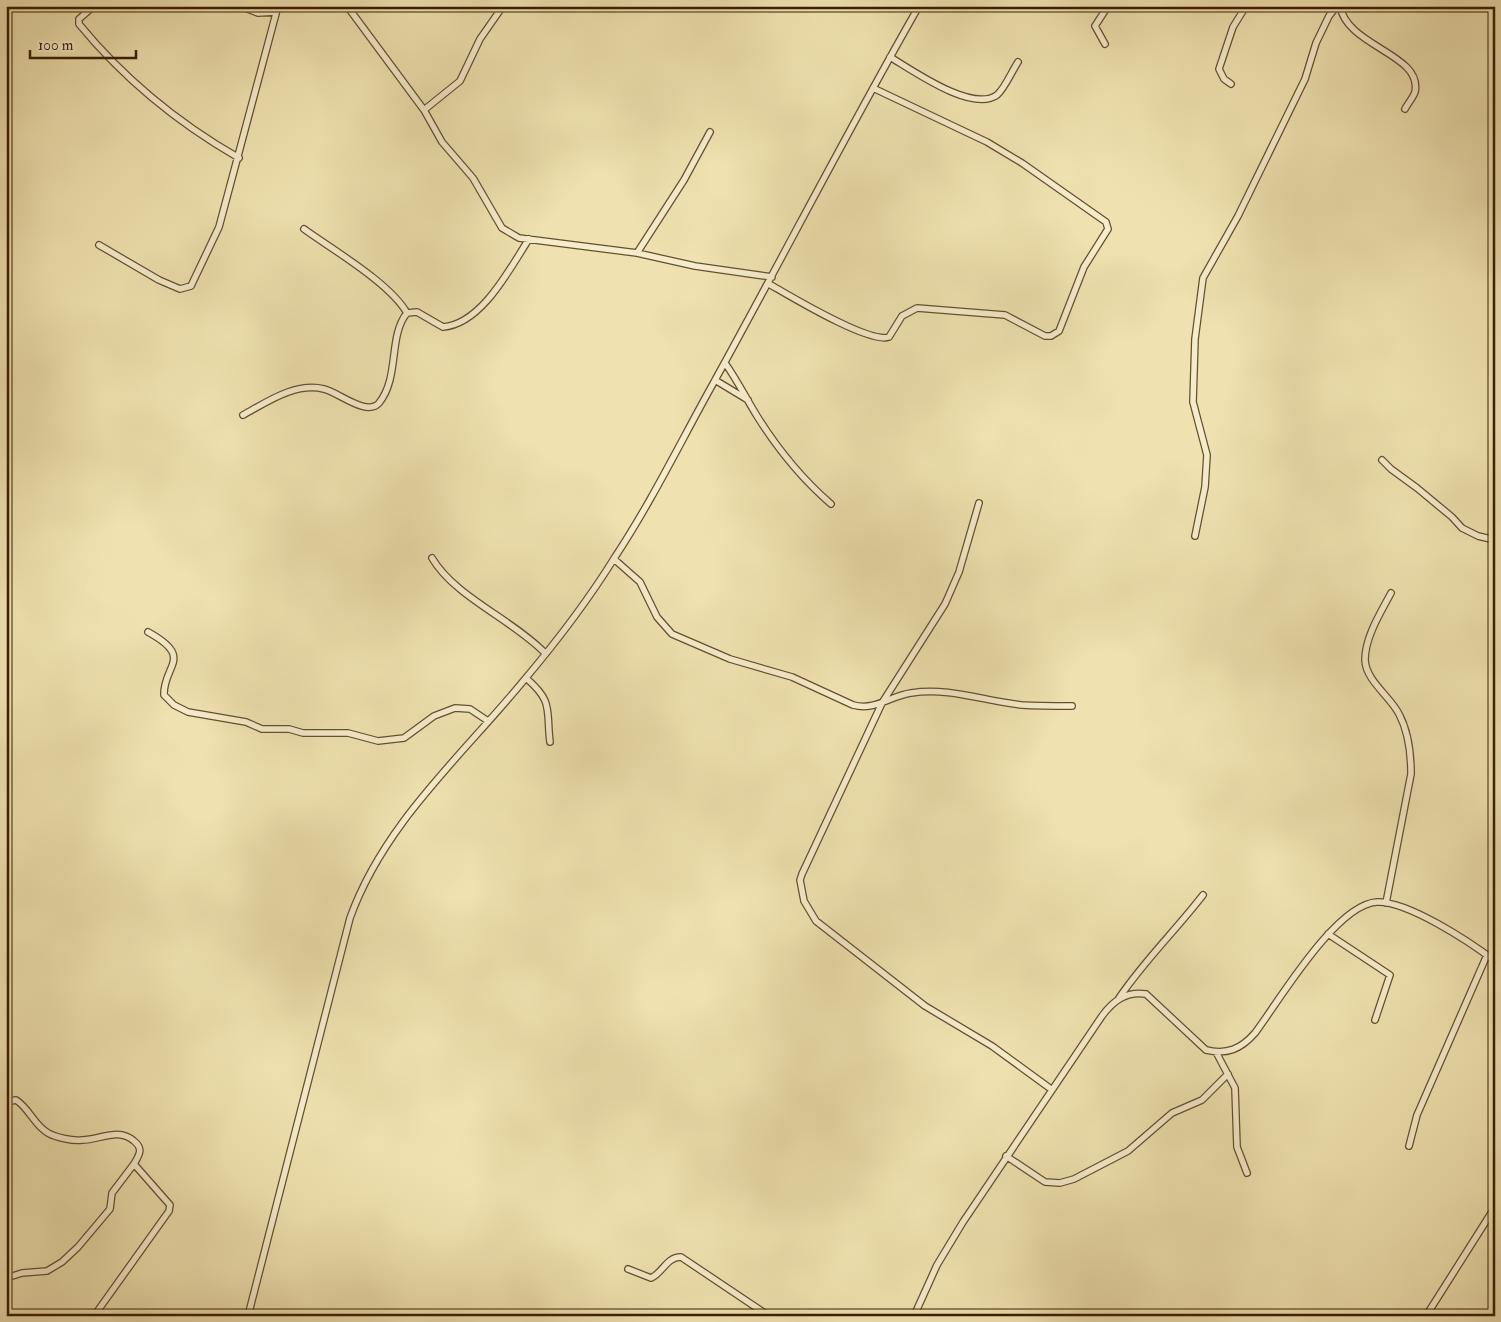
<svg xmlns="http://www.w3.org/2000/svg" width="1501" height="1322" font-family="'IM FELL Double Pica',serif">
  <rect width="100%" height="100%" fill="#efe2b0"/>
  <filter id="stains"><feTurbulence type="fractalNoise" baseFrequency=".004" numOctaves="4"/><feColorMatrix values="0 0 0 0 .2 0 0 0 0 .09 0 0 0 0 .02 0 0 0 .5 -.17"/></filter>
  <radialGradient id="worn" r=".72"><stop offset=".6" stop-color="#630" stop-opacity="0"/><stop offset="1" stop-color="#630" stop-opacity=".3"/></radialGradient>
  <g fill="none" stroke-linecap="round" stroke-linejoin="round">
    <g stroke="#664f2e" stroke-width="8">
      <path id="minor" d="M94 6 79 19V24C124 79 178 123 239 158
        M240 6 258 13 276 12
        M347 6 424 110 442 142 473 178 502 228 519 238 637 253 695 266 772 277
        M540 6 542 8 544 6
        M1340 6C1347 47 1423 54 1415 92 1413 98 1408 103 1405 109
        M1105 44 1095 26 1108 6
        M890 57C912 70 972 113 997 95 1005 88 1012 71 1018 62
        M1231 84 1224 79 1219 69 1233 27 1246 6
        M424 110 460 81 480 39 503 6
        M304 229C333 250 390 283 407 313
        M99 245 159 280 180 289 191 286 219 227 278 6
        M637 253 684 180 710 132
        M769 284C790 296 869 344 889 337L902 316 917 308 1005 315 1045 336H1051L1059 331 1084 267 1108 229 1106 222 1022 163 987 142 873 88
        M725 363C737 380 746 398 757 416 777 448 802 479 831 504
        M715 380 748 400
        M243 415C267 402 295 382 324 389 338 392 367 417 379 403 400 377 388 336 407 313L417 312 443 327C482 324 510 268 529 239
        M1382 460 1391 469 1417 488 1452 517 1462 528 1478 536 1495 540
        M979 503 959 572 945 604 882 703 802 874 800 880 804 901 816 921 825 928 925 1006 992 1046 1051 1089
        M1195 536 1205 487 1207 455 1193 402 1195 339 1203 278 1238 216 1305 79 1316 43 1329 16 1337 6
        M432 558C455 597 512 619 545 653
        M614 559 640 582 657 617 672 634 730 659 792 677 853 705C875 711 890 696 911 693 949 687 984 701 1022 705 1038 706 1055 706 1072 706
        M148 632C195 658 163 665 164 695L174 705 188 712 246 722 262 729H289L303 733H348L378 741 404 738 434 716 455 708 470 709 488 721
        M526 678C554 702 546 710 550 742
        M1386 903 1411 774C1411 755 1408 731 1399 714 1390 696 1366 681 1365 660 1365 637 1381 612 1391 593
        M1328 934 1390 975 1375 1020
        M1119 998C1144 961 1176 930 1203 895
        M1216 1052 1235 1088 1237 1147 1247 1173
        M6 1102 16 1100C29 1108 34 1125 48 1133 57 1138 73 1141 82 1140 100 1140 118 1127 134 1141 144 1149 139 1155 134 1164L170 1205 169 1211 94 1316
        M1409 1146 1417 1115 1487 955
        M1006 1156 1045 1182 1060 1183 1074 1179 1128 1151 1172 1113 1202 1100 1228 1074
        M628 1269 651 1278C663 1273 666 1257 681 1257L769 1316
        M6 1278 22 1273 47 1271 62 1262 78 1247 110 1209 112 1193 134 1164
        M248 1316 350 918C384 823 462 756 525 679 557 641 589 599 615 557 652 501 681 441 714 382 783 257 848 130 919 6
        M914 1316 937 1265 963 1222 1102 1016C1113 1001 1126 991 1146 994L1206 1050C1227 1055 1241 1049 1255 1033 1279 1001 1336 904 1377 902 1408 901 1470 942 1495 961
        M1426 1316 1495 1207"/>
    </g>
    <use href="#minor" stroke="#f5eccc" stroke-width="5.5"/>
  </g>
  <rect width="1501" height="1322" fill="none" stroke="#efe2b0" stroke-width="25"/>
  <rect x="8" y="8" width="1486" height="1307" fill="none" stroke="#381e02" stroke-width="2.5"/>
  <rect x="12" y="12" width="1476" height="1297" fill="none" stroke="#381e02"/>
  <path d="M30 50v8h106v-8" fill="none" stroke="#381e02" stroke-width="2.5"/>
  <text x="38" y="50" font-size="15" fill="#381e02" stroke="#f5eccc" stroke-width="4" paint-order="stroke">100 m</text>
  <rect width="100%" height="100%" filter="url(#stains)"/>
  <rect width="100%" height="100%" fill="url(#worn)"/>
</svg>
